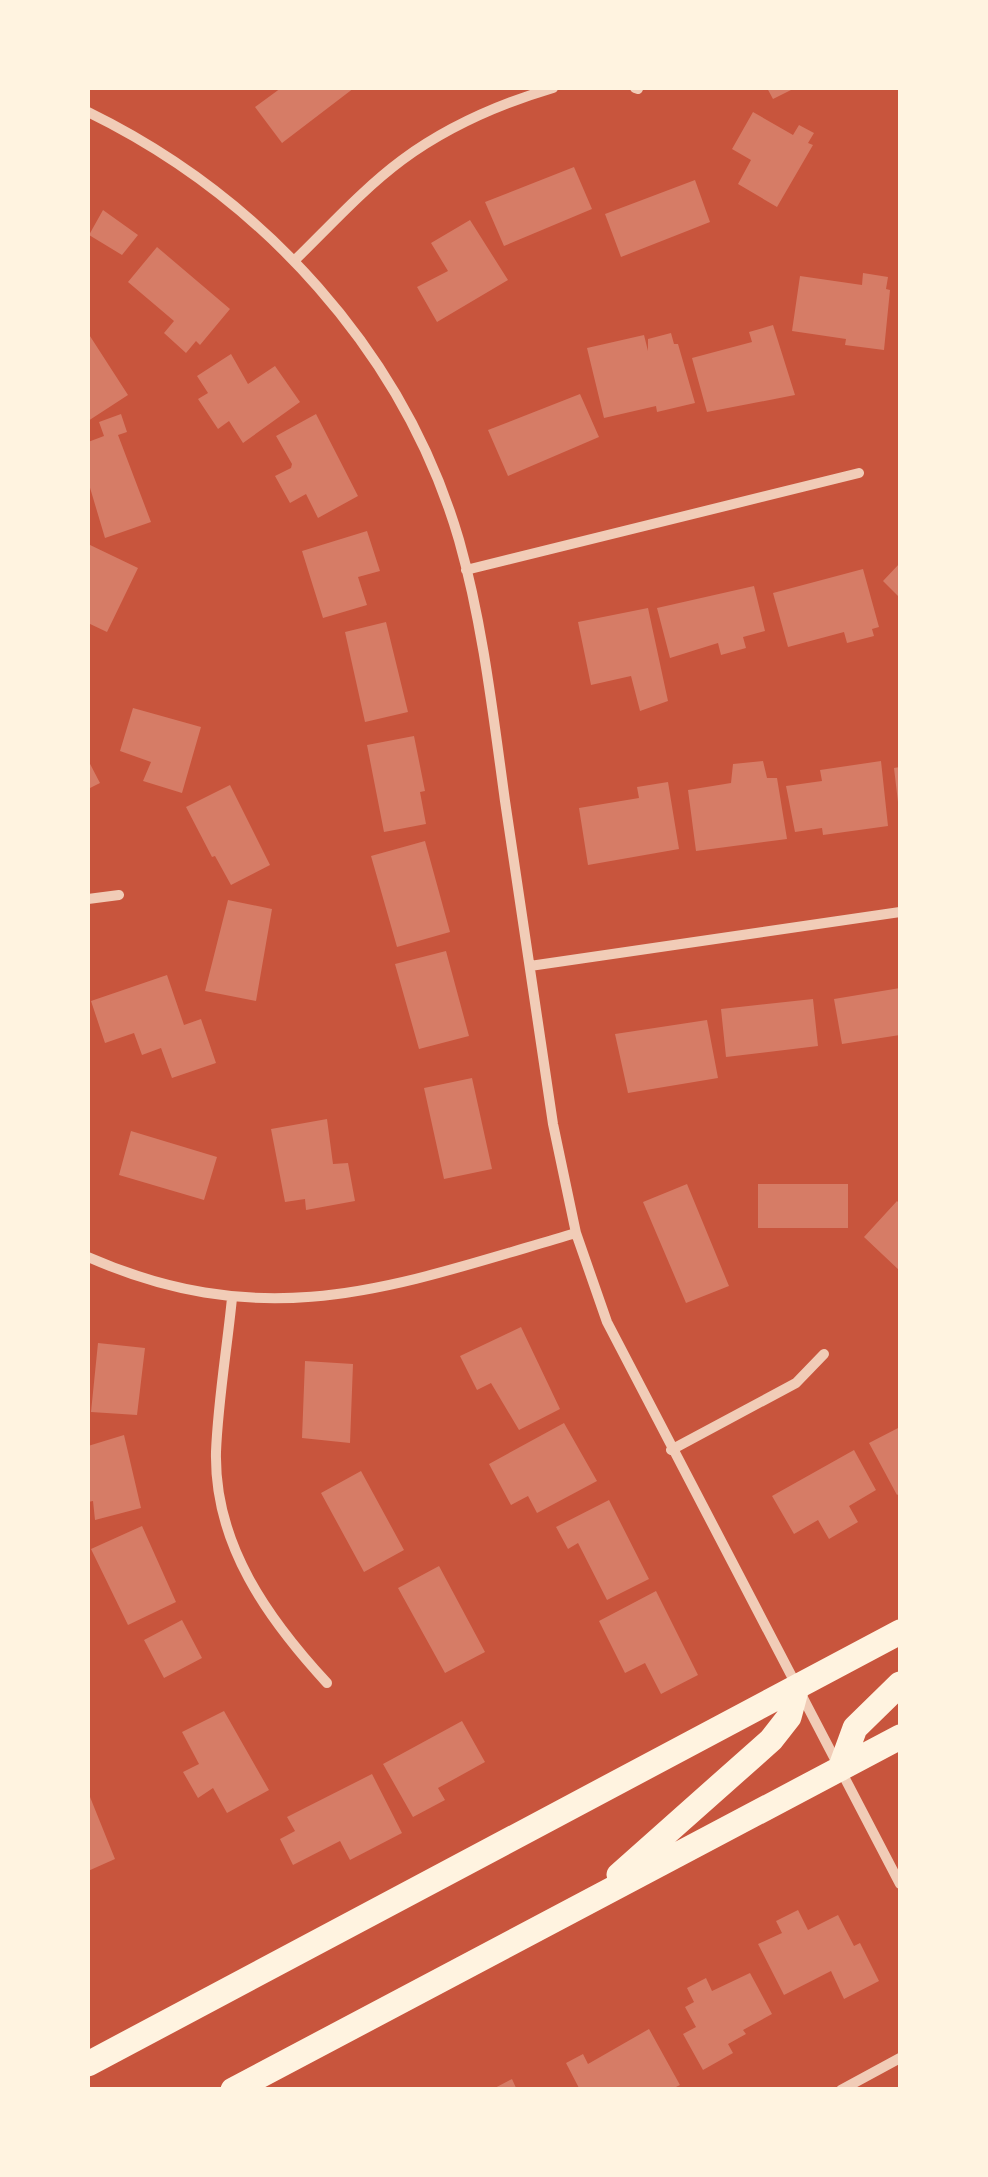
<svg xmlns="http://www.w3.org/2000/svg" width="988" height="2177" font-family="Lora,serif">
  <rect width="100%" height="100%" fill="#c8553d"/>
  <path fill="#d67c66" d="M281 88H354L282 143 255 107Z
    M767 88H795L773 99Z
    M753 112 793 135 799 125 814 133 808 143 813 145 777 207 738 184 751 160 732 149Z
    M574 167 592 209 504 246 485 202Z
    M695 180 710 222 621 257 605 214Z
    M103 210 138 235 122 255 89 235Z
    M470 220 508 280 437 322 417 287 448 271 431 243Z
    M157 247 230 309 200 345 196 341 186 353 164 333 174 321 128 282Z
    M863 273 888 277 886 289 890 290 884 350 845 345 846 339 792 331 800 276 862 285Z
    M773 325 795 395 707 412 692 358 752 342 749 332Z
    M88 333 128 395 88 421Z
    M671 333 674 344H678L695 403 657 412 656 406 604 418 587 348 644 335 648 351V339Z
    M231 354 248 384 275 366 300 402 243 443 229 421 218 429 198 399 208 393 197 376Z
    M580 394 599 437 508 476 488 430Z
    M121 414 127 432 118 435 151 522 105 538 88 481V442L104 436 99 422Z
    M316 414 358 496 318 518 306 494 290 503 275 476 291 468 292 464 276 436Z
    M367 531 380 571 358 577 367 605 323 618 302 551Z
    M88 544 138 568 107 632 88 623Z
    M900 563V598L883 581Z
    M863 569 879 627 872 629 874 636 847 643 844 632 788 647 773 593Z
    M754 586 765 631 743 637 746 648 721 655 718 643 670 658 657 608Z
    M648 608 668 701 640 711 631 676 591 685 578 622Z
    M386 622 408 712 365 722 345 632Z
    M133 708 201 727 182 793 143 781 151 762 120 751Z
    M414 736 425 791 420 792 426 824 384 832 367 745Z
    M88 760 100 783 88 789Z
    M763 761 767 778H777L787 839 696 851 688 790 731 783 733 764Z
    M881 761 888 826 823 835 822 828 795 832 786 786 822 781 820 770Z
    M900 767V802H898L894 768Z
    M668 782 679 849 588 865 579 808 639 798 637 787Z
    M230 785 270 865 231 885 215 856 212 857 186 807Z
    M425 841 450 932 397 947 371 856Z
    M228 900 272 909 256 1001 205 991Z
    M446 951 469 1036 419 1049 395 964Z
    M167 975 184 1025 201 1019 216 1063 172 1078 161 1048 142 1055 134 1033 105 1043 91 1001Z
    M900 988V1035L842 1044 834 999Z
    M813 999 818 1046 726 1057 721 1009Z
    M707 1020 718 1078 628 1093 615 1034Z
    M472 1078 492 1169 444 1179 424 1088Z
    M327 1119 333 1164 348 1163 355 1201 306 1210 305 1199 285 1202 271 1129Z
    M131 1131 217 1157 204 1200 119 1175Z
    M687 1184 729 1286 686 1303 643 1202Z
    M758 1184H848V1228H758Z
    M897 1201 900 1204V1271L864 1237Z
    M521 1327 560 1409 519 1430 491 1383 477 1390 460 1356Z
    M98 1343 145 1348 137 1415 91 1412Z
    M305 1361 353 1364 350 1443 302 1438Z
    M564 1423 597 1481 537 1513 528 1496 511 1505 489 1464Z
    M900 1427V1493L897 1495 869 1443Z
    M124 1435 141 1508 95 1520 93 1501 88 1502V1446Z
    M854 1450 876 1490 849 1506 858 1522 829 1539 818 1520 794 1534 772 1496Z
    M361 1471 404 1550 364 1572 321 1493Z
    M609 1500 649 1579 607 1600 578 1543 568 1549 556 1527Z
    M142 1526 176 1602 128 1625 91 1549Z
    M439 1566 485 1652 445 1673 398 1588Z
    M656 1591 698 1675 661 1694 645 1663 625 1673 599 1621Z
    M182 1620 202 1658 164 1678 144 1640Z
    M224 1711 269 1790 227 1813 213 1788 198 1798 183 1772 199 1764 182 1732Z
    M462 1721 485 1762 438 1788 445 1800 413 1817 383 1764Z
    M372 1774 402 1833 350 1860 340 1841 293 1865 280 1839 295 1831 287 1817Z
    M88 1792 115 1859 88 1871Z
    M798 1910 808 1930 838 1915 854 1946 860 1943 879 1981 844 1999 831 1971 784 1995 758 1944 782 1933 776 1921Z
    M750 1973 772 2014 743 2030 746 2034 728 2044 733 2053 703 2070 683 2034 696 2027 685 2007 694 2002 687 1988 706 1978 712 1991Z
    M649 2029 680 2085 670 2090H580L566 2063 583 2054 588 2064Z
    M512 2079 517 2090H491Z"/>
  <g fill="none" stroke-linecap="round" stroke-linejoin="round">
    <path stroke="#f1ccb7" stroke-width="10" d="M635 88 638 89
      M88 112C262 197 404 352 459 540 483 625 493 714 505 801 521 909 537 1016 553 1124L576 1233 607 1322 900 1884
      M295 260C329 227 363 189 402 160 448 126 499 104 553 88
      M466 570 859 473
      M88 899 119 895
      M530 966 900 912
      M88 1257C271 1337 397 1285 576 1233
      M232 1298C227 1349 218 1401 216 1452 214 1544 268 1619 327 1683
      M671 1450 796 1383 824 1354
      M841 2090 900 2058"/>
    <path stroke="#fff3e0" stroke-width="25" d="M840 1769 855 1728 900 1684
      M619 1875 771 1740 789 1717 797 1687
      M88 2064 900 1632
      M233 2090 900 1737"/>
  </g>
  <rect width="988" height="2177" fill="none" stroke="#fff3e0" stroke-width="180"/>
</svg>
